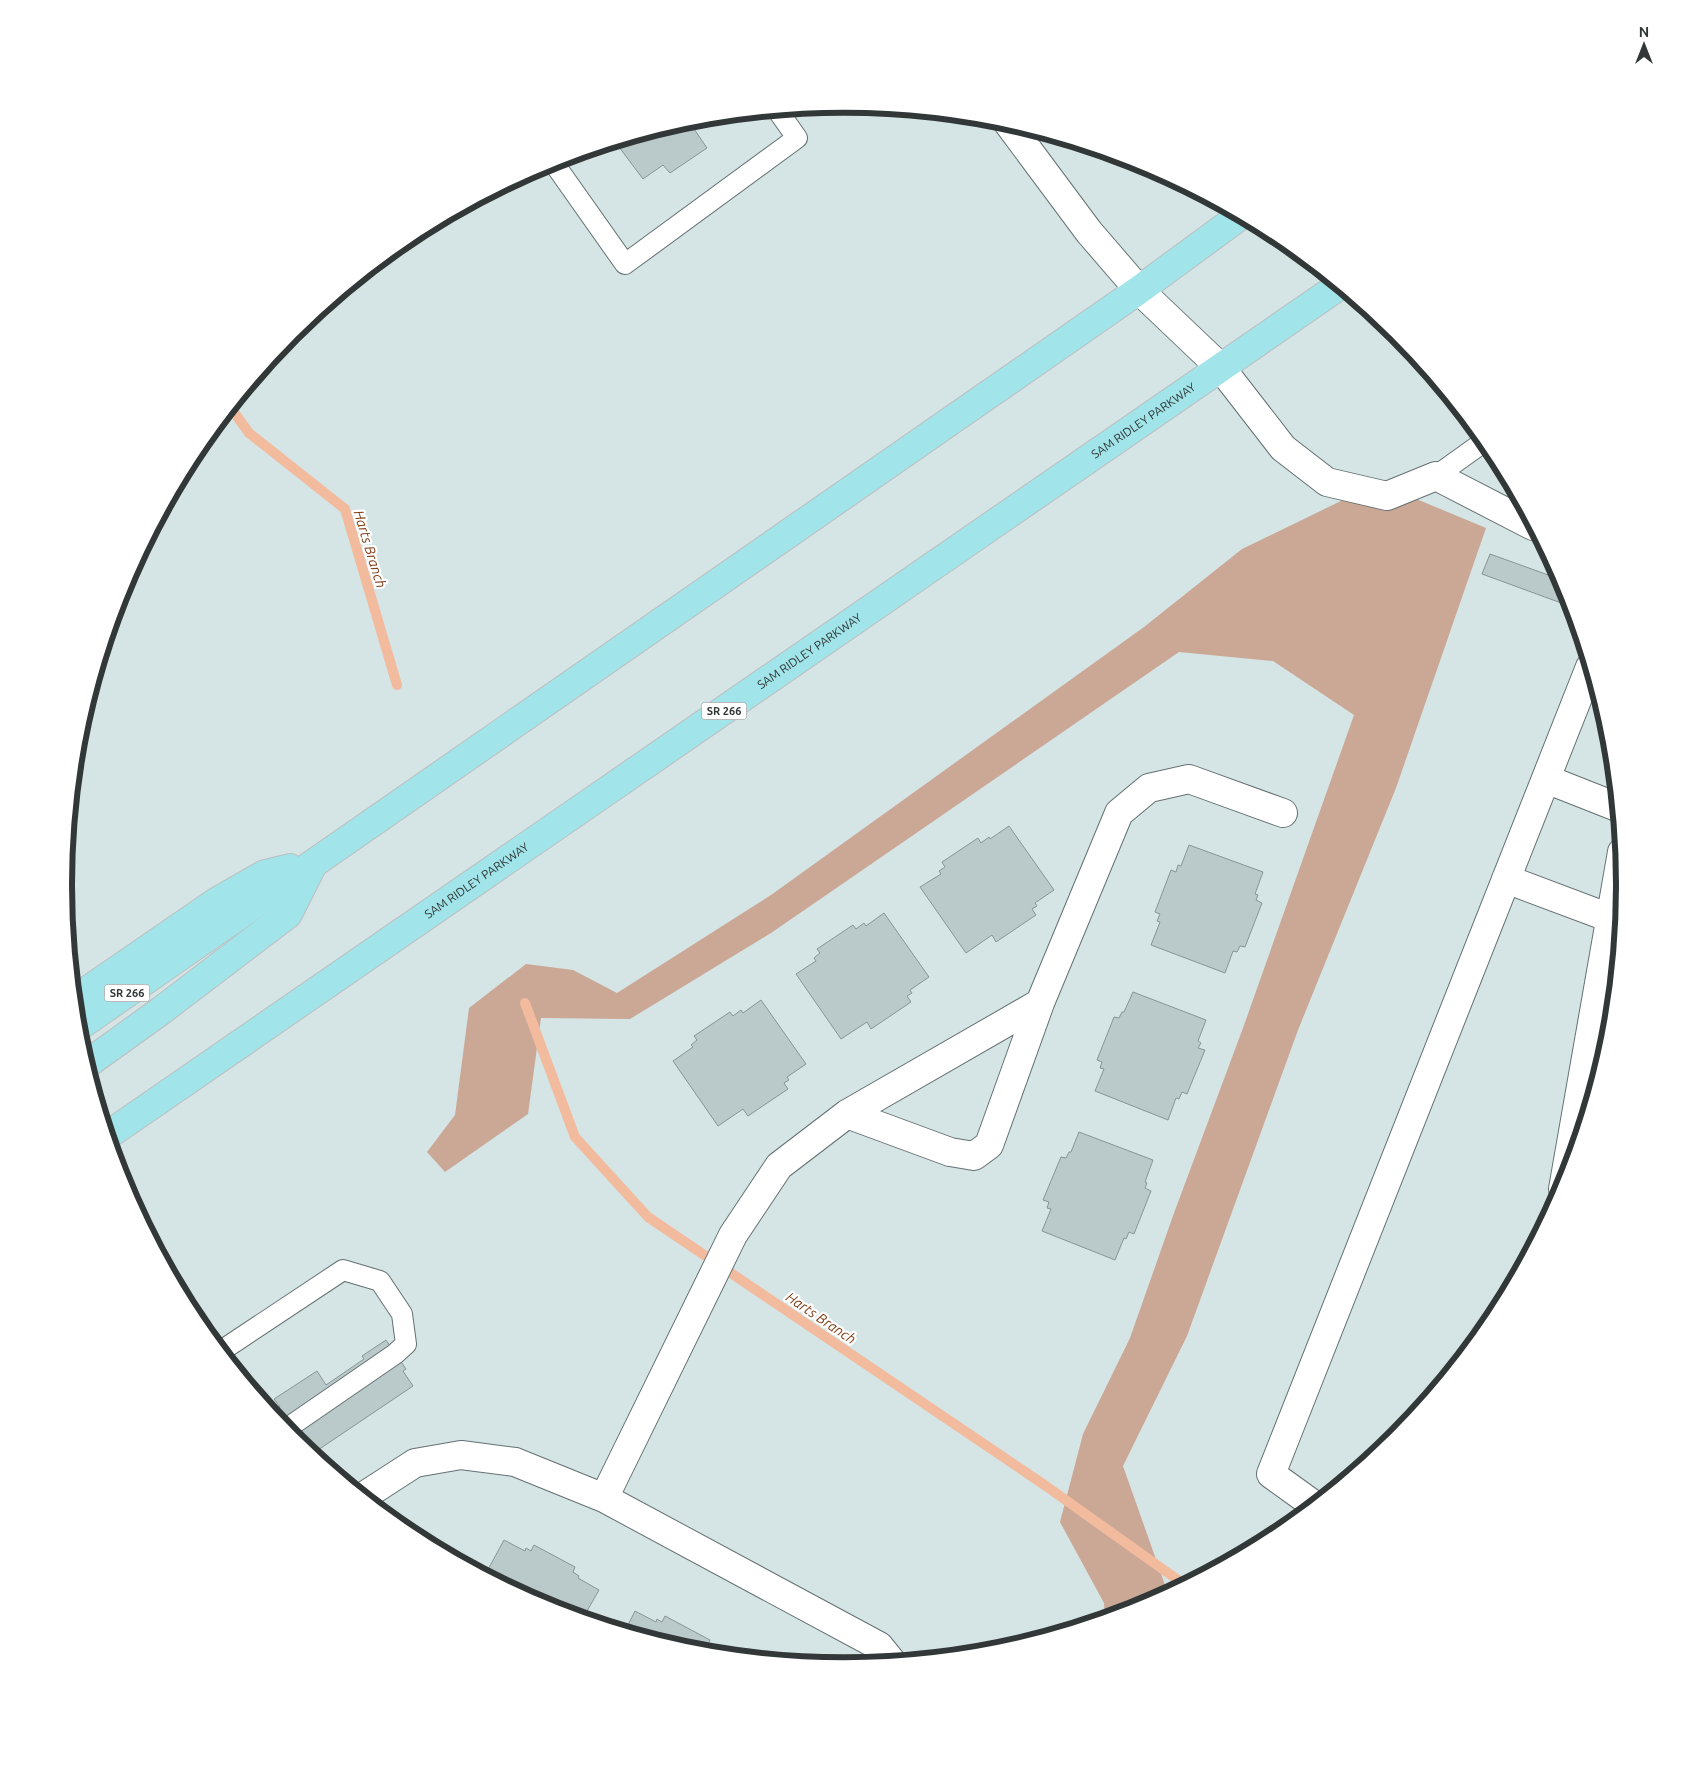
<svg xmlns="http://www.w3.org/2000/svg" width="1689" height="1771" font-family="Ubuntu,sans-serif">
  <rect width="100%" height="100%" fill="#d5e4e5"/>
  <path fill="#cba895" d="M1378 483 1486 528 1396 788 1298 1030 1187 1336 1123 1466 1165 1585 1164 1596 1143 1607 1105 1618 1104 1603 1060 1522 1083 1434 1130 1338 1174 1213 1243 1028 1354 715 1273 661 1179 652 771 933 630 1019 541 1018 528 1114 445 1172 427 1152 455 1115 469 1008 526 964 573 970 617 993 771 895 1144 627 1242 549Z"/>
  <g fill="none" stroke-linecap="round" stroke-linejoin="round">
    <path stroke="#f2bb9e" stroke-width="10" d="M231 408 249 433 345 509 397 685
      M525 1003 575 1137 648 1217 1046 1486 1185 1585"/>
  </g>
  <path fill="#bac9ca" stroke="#879596" d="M702 119 692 126 707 148 670 173 663 165 643 179 616 143 692 120Z
    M556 161 534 177 530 173 546 164Z
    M1490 554 1562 580 1568 593 1564 604 1482 574Z
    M1009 826 1054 890 1035 903 1037 906 1032 909 1036 915 996 942 992 935 966 953 920 887 941 874 939 871 945 867 942 862 978 838 981 843 989 837 990 839Z
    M1189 845 1263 872 1255 894 1258 895 1256 900 1262 903 1245 947 1240 946 1237 952 1233 951 1225 973 1151 945 1160 922 1157 921 1160 914 1155 912 1171 870 1176 872 1178 865 1181 866Z
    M884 913 929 977 910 990 912 993 907 996 911 1002 871 1029 867 1022 841 1039 796 974 816 961 814 958 820 953 817 949 853 925 856 929 864 923 866 926Z
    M1133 992 1206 1020 1198 1041 1201 1043 1198 1048 1205 1050 1187 1094 1182 1092 1179 1099 1176 1098 1168 1120 1095 1091 1104 1069 1100 1068 1102 1062 1097 1060 1114 1017 1119 1018 1122 1012H1124Z
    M761 1000 806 1064 787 1077 789 1080 784 1083 788 1089 748 1116 743 1109 718 1126 673 1061 693 1047 691 1045 697 1040 694 1036 730 1012 733 1016 741 1010 743 1013Z
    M1079 1132 1153 1160 1145 1182 1147 1183 1145 1188 1151 1191 1134 1234 1129 1232 1126 1239 1124 1238 1115 1260 1042 1231 1051 1209 1047 1208 1049 1202 1043 1200 1061 1157 1066 1158 1069 1152H1071Z
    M386 1340 406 1369 403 1371 413 1386 312 1454 300 1437 296 1440 292 1437 271 1412 280 1407 274 1399 317 1371 326 1385 364 1359 362 1356Z
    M504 1540 525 1551 526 1548 531 1551 534 1545 575 1567 573 1572 579 1576 578 1578 599 1590 583 1618 545 1607 485 1575Z
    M635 1611 656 1622 657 1619 662 1622 665 1616 710 1640 708 1644 713 1647 711 1650 718 1654 692 1651 625 1631Z"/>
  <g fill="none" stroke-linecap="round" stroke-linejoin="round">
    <g stroke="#647172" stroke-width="22">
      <path id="lane" d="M553 162 625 264 797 138 778 111
        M1436 476 1485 441
        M221 1351 343 1270 380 1281 402 1314 406 1344 395 1354 286 1429"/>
    </g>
    <g stroke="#647172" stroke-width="30">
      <path id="street" d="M1008 123 1089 232 1139 290 1221 368 1283 448 1327 482 1387 496 1436 476 1533 526
        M1546 779 1617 807
        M1506 879 1610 918
        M847 1114 950 1152 974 1156 989 1145 1040 1003
        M1563 1189 1622 852
        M364 1496 415 1463 461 1455 515 1462 604 1498 733 1235 779 1166 847 1114 1040 1003 1119 813 1149 788 1189 779 1283 813
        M604 1498 879 1646 892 1662
        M1314 1505 1271 1474 1590 667"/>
    </g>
    <g stroke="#bdbfbf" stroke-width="30">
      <g id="primary">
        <path d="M75 999 216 902 265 874 290 868"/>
        <path d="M78 1027 1139 290 1240 216"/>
        <path d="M87 1064 162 1010 288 914 312 866"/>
        <path id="s1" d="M108 1135 1339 286"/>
      </g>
    </g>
    <use href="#lane" stroke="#fff" stroke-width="20"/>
    <use href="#street" stroke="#fff" stroke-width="28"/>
    <use href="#primary" stroke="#a1e4e9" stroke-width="28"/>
  </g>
  <g text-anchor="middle" stroke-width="4.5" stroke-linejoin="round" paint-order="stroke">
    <g fill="#fff" stroke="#707474" stroke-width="1">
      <rect x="701.5" y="702.5" width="45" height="17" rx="4"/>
      <rect x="104.5" y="984.5" width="45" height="17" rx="4"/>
    </g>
    <g font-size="11" font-weight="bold" fill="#323838">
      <text x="724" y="715">SR 266</text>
      <text x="127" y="997">SR 266</text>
    </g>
    <g font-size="12" fill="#323838" stroke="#fff">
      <text dy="4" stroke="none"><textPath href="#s1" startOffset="1258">SAM RIDLEY PARKWAY</textPath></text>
      <text dy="4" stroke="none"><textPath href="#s1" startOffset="852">SAM RIDLEY PARKWAY</textPath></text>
      <text dy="4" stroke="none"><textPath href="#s1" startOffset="448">SAM RIDLEY PARKWAY</textPath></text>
    </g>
    <g font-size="14" font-style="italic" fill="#803e15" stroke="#fff">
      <text transform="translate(370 549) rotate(73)" y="5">Harts Branch</text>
      <text transform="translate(821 1318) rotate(34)" y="5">Harts Branch</text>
    </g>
  </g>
  <path d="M0 0H1689V1771H0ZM72 885a772 772 0 1 1 1544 0a772 772 0 1 1-1544 0Z" fill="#fff" fill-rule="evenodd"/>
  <path fill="none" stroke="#323838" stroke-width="6" d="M72 885a772 772 0 1 1 1544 0a772 772 0 1 1-1544 0Z"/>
  <g transform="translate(1644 45)" stroke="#ffffff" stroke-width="4" paint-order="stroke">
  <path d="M0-4L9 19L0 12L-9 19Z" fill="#323838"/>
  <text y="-8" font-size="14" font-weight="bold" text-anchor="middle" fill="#323838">N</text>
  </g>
</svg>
